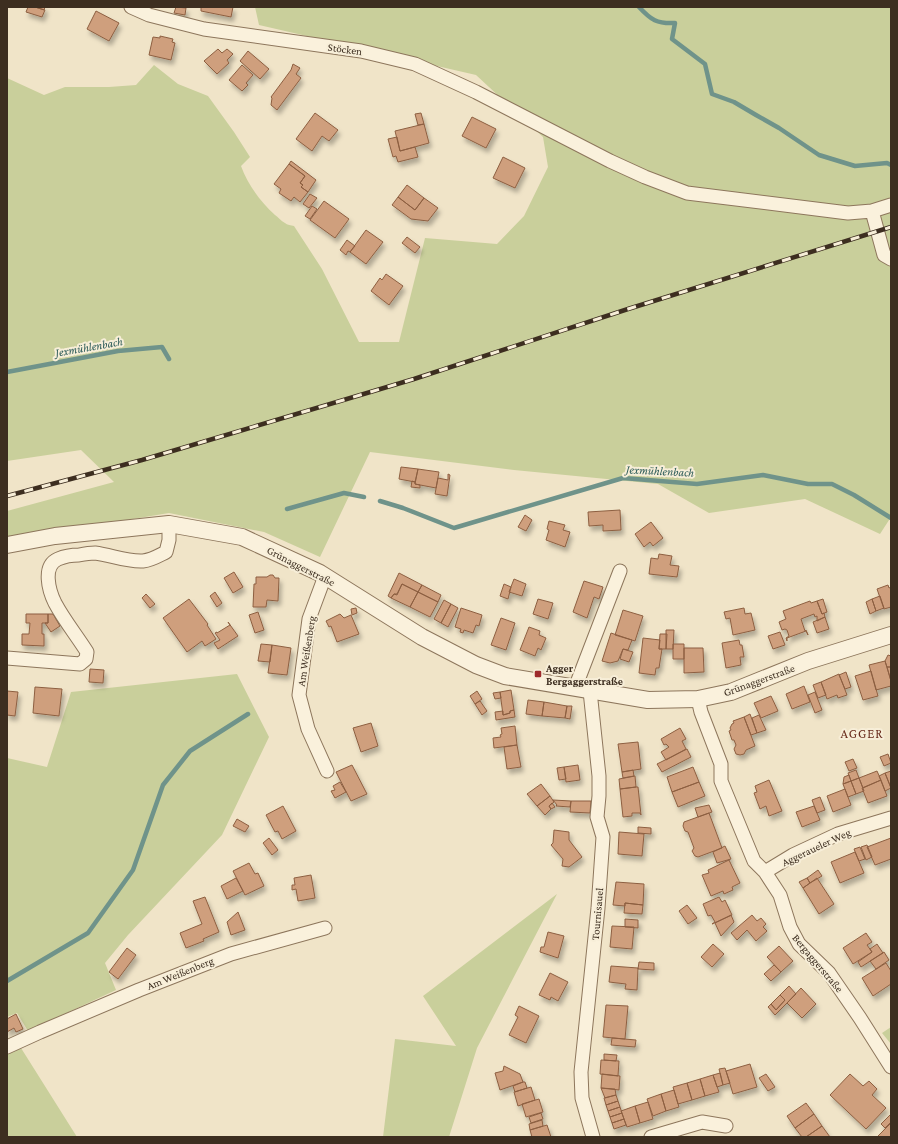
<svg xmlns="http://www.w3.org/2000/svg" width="898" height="1144" font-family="'Crimson Pro',serif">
  <defs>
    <filter id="shadow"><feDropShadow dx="2.5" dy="4.5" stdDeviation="2" flood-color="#0004"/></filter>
  </defs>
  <rect width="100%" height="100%" fill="#f0e4c8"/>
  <path fill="#c9cf9b" d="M255 7H891V517L880 534 805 499 709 513 658 484 514 470 370 452 320 557 264 532 169 513 7 540V511L114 482 81 450 7 461V78L44 95 65 87H109L136 85 154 65 178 84 208 96 234 132 250 157 241 166C248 185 260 201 275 215 278 217 281 221 285 223 287 225 291 225 294 226L322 269 359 342H399L425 238 497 244 524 216 548 167 543 137 476 75 259 25Z
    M237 674 269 737 222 835 128 935 105 963 116 990 28 1031 17 1013 7 1017V758L47 767 71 692Z
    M557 894 477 1048 449 1137H383L395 1039 456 1046 423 996Z
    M891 1027V1044L882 1033Z
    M21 1048 77 1137H7V1054Z"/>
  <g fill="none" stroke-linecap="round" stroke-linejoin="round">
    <path stroke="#6f938a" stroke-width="4.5" d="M639 7C651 20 657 24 675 23L672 39 705 64 712 94 734 102 756 115 779 128 819 155 855 166 887 163 891 165
      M7 372 118 351 162 347 169 359
      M380 501 403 508 454 528 623 478 697 484 763 475 808 484H832L854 495 891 518
      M287 509 344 493 364 497
      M7 981 88 933 133 870 163 785 190 751 248 714"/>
  </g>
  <path fill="#cf9f7d" stroke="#8d5f41" filter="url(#shadow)" d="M28 7H35L45 10 42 17 26 12Z
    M35 7H45L44 10Z
    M176 7 186 8 185 15 174 13Z
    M201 7H233L231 17 201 11Z
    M96 11 119 23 109 41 87 29Z
    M160 36 173 39 172 42 175 43 171 60 149 55 153 37 160 38Z
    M218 49 222 53 227 49 233 54 227 60 229 63 217 74 204 61Z
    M248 51 269 69 260 79 240 61Z
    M293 64 300 68 296 74 301 78 277 110 271 105 272 98 271 97 291 70Z
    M242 65 253 75 246 83 248 85 242 91 229 80Z
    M315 113 338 130 329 141 322 136 312 151 296 139Z
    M421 113 424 124 418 125 415 114Z
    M472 117 496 129 486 148 462 136Z
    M424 124 429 143 400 151 395 131Z
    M397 137 400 151 415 147 418 157 398 162 396 156 393 157 388 139Z
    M503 157 525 168 515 188 493 178Z
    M291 161 316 180 308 192 301 187 303 185 300 183 305 176 289 164Z
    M289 164 305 176 300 183 303 185 301 187 308 192 300 202 294 197 291 201 279 193 281 189 274 184Z
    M407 185 424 198 415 210 398 197Z
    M310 194 317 198 309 208 303 204Z
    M398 197 415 210 424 198 438 208 428 221 411 219 392 205Z
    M324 201 349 219 335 238 310 220Z
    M312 206 317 209 310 219 305 216Z
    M366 230 383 242 366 264 350 252Z
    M407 237 420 247 415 253 402 243Z
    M347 240 355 246 350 252 348 251 346 255 340 250Z
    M386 274 403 286 389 305 371 291 380 278 382 280Z
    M401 467 418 469 415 482 399 479Z
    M418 469 439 472 436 488 415 484Z
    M448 474 450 475 447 496 435 494 438 478 448 480Z
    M412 481 415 482V484L420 485V488L411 487Z
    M620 510 621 530 603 531V525L589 526 588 512Z
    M525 515 532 520 526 531 518 527Z
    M549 521 565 525 563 530 570 532 565 547 546 540 549 530 547 529Z
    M651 522 663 538 653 546 650 542 644 547 635 534Z
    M659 554 672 556 670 565 679 566 677 577 649 574 651 558 658 559Z
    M234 572 243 587 233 593 224 578Z
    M399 573 422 585 418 592 402 584 397 594H394L391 598 388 596Z
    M270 575H273L275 578H279L278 601 267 600 266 607H253L254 584H256V577H267Z
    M514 579 526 584 522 596 509 592Z
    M584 581 603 587 599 599 594 597 587 618 573 612Z
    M402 584 418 592 410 607 391 598 394 594 397 595Z
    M504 584 511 587 508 599 500 596Z
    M422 585 441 595 438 602 418 592Z
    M888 585 889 588 891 587V607L884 609 877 589Z
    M215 592 222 603 217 607 210 596Z
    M418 592 438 602 430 617 410 607Z
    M146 594 155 604 150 608 142 598Z
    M880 596 884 608 876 611 872 599Z
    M189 599 208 624 207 625 216 639 205 646 202 641 187 652 163 618Z
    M538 599 553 603 548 619 533 614Z
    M823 599 827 612 822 614 817 601Z
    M872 599 876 611 870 614 866 602Z
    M444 600 451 604 441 623 434 619Z
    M810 601 811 603 817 601 822 614 824 613 825 617 817 621V616L815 617 814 614 801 619 805 631 806 630 808 635 806 631 787 638V641L786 638 789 636 787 630 785 629 782 630 779 622 786 619 783 611Z
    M451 604 458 608 448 627 441 623Z
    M356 608 357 613 352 615 351 609Z
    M461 608 482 615 479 626 476 625 473 633 464 630 463 633 460 632 461 629 455 627Z
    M744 608 745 614 751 613 755 630 733 635 730 618 726 619 724 612Z
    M623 610 643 616 635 641 615 635Z
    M258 612 264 630 255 633 249 615Z
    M26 614H48V623H42V634H44V646L22 645V634H29L30 623H26Z
    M48 614H53L60 626 51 632 45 623H48Z
    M340 614 344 618 351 615 359 634 337 642 331 626 329 627 326 621Z
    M825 617 829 629 817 633 813 622Z
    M501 618 515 623 506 650 491 645Z
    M228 622 238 636 218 649 214 643 220 640 215 633 217 632V633L230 625Z
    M529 627 540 631 539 635 546 638 541 650 538 648 535 656 520 650Z
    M666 630H674L673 649H666Z
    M780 632 785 645 773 649 768 636Z
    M611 633 632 640 628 650 623 649 618 661 610 663 602 661Z
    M660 634H667L666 649H659Z
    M643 638 660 640 659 649H662L659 668H656L655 675 639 673Z
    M739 640 740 645H742L744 657H740L741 665 726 668 722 643Z
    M261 644 272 645 270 662 258 661Z
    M673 644H684V659H673Z
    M272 645 291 648 287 675 268 673Z
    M684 648H703L704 672 684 673Z
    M623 649 633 652 629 662 620 659Z
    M888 655 891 656V667H887L885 661Z
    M885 661 891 681V686L876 690 869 665Z
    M887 667H891V681Z
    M90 669 104 670 103 683 89 682Z
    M871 671 878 696 863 700 855 676Z
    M846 672 851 687 845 689 839 675Z
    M839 674 847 695 838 698 837 695 827 699 821 682Z
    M821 682 826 695 818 698 813 685Z
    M804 686 810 702 792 709 786 694Z
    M35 687 62 689 59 716 33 713Z
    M511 690 514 710 510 711V713L503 715 500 692Z
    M7 691 18 692 15 716 7 715Z
    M477 691 482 699 475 704 470 696Z
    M500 692 501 698 495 699 493 693Z
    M815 692 822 710 815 713 808 695Z
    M771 696 778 711 761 718 754 703Z
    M528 700 544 702 542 716 526 714Z
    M480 701 487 711 482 715 475 704Z
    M544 702 567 706 565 718 542 716Z
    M567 706H572L570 719 565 718Z
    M514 710 515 717 496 720 495 712 503 711V715L510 713V711Z
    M750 714 757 733 751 735 744 717Z
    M759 715 766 730 757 733 752 718Z
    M744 717 755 746 746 750 744 754 740 755 736 754 734 749 736 745 734 740H732L729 731 731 730 730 728 732 724 734 723 733 721Z
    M371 723 378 746 361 752 353 728Z
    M515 726 517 745 494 748 493 738 501 737 500 735 502 734 501 728Z
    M680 728 686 739 682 741 686 749 666 760 661 752 669 747 666 744 664 745 661 739Z
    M638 742 641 769 622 772 618 744Z
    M517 745 521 767 507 769 504 747Z
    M687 749 691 757 662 772 657 764Z
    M888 754 891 763 884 766 880 757Z
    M853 759 857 768 849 771 845 762Z
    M352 765 367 794 351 801 336 772Z
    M578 765 580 780 566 782 564 767Z
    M564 767 566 779 559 780 557 768Z
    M693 767 699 782 672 792 667 777Z
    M633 770 634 776 623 778 622 772Z
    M856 770 859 778 851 781 848 773Z
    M877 771 881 780 863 788 859 778Z
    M891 771V788L885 773Z
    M885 773 891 788 885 791 879 776Z
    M849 775 851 781 843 784 844 777Z
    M635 776 636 787 620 789 619 779Z
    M859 778 864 791 856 794 851 781Z
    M769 780 782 811 769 816 766 806 760 809 754 793 757 792 755 786Z
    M881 780 887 796 868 803 862 788Z
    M851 781 856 794 848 797 843 784Z
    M340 782 346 792 335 798 331 791 335 790 333 786Z
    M699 782 705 796 678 807 672 792Z
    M541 784 550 796 537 806 527 794Z
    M636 787H638L641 815 640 813H632V816L623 817 620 789Z
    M845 789 851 805 833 812 827 796Z
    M550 796 554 802 549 806 551 809 545 815 537 806Z
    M820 797 825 810 817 813 812 800Z
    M553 800 571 801 570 807 556 806 557 805Z
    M571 801H591L590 813 570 812Z
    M552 803 555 807 551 809 549 806Z
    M709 805 712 812 698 817 695 808Z
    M283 806 296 831 282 839 278 831 275 832 266 815Z
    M814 806 820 820 802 827 796 812Z
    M709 813 722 848 698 857 695 856 692 851 694 848 688 832 685 831 683 826 684 822Z
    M237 819 249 826 245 832 233 826Z
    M638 827 651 828V834L638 833Z
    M554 830 569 832V840L582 857 569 867 562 866 563 859 551 845 553 843Z
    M619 832 644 834 642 856 618 854Z
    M269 838 278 850 272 855 263 843Z
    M891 838V859L875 865 867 847Z
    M867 845 872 857 866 860 861 847Z
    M725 846 731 859 717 863 713 852Z
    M860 847 865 859 859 861 854 849Z
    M855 852 864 873 840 883 831 862Z
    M729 860 740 883 732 887 733 890 724 894 723 891 711 896 702 875 709 873 708 870Z
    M249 863 255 874 258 873 264 886 245 895 233 871Z
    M818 870 822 876 810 883 807 878Z
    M311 875 315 898 298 901 296 889 292 890V885H295L294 878Z
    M236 878 243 891 227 899 221 886Z
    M807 878 810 883 803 888 799 882Z
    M817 878 834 904 819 914 803 888Z
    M616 882 644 884 643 905 625 903V906L613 905Z
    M205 897 219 932 203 939 204 941 186 948 180 933 202 924 193 901Z
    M719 897 722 902 725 900 732 915 712 924 715 922 711 915 708 916 703 904Z
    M625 903 643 905 642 914 624 913Z
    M687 905 697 918 688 924 679 911Z
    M238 912 245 930 231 935 227 922Z
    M731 915 734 922 721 936 715 923Z
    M752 915 757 921 761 918 766 924 763 927 767 931 756 941 747 930 737 940 731 933Z
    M625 919 638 920V928L625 927Z
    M612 926 634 927 632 949 610 947Z
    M548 932 564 936 558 958 540 952 541 947H544Z
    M866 933 872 942 867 945 872 952 853 964 843 948Z
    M713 944 724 954 712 967 701 957Z
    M877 944 883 953 861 967 858 962 872 952 870 949Z
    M779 946 793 961 781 972 767 957Z
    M127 948 136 955 118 979 109 972Z
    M884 952 889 960 876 969 870 961Z
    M639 962 654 963V970L638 969Z
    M886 963 891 971V984L873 996 862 978Z
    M774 965 781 972 771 981 764 974Z
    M611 966 638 968 637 990 625 989 626 984 609 982Z
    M550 973 568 982 558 1001 551 997 550 1000 539 995Z
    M789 986 796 994 775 1015 768 1007 771 1004 776 1010 785 1000 780 995Z
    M801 988 816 1004 802 1018 787 1003Z
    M780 995 785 1000 776 1010 771 1004Z
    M606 1005 628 1006 625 1039 603 1037Z
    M519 1006 539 1016 526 1043 509 1035 518 1017 515 1015Z
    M16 1014 23 1029 16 1032 14 1028 7 1032V1019Z
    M612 1038 636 1040 635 1047 611 1045Z
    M604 1054 617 1055 616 1061 604 1060Z
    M601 1060 619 1061 618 1076 600 1074Z
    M750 1064 757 1087 733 1094 726 1071Z
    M504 1066 520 1074 523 1082 500 1090 495 1073 503 1071Z
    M725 1068 730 1083 723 1085 719 1069Z
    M720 1073 723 1085 717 1087 713 1075Z
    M602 1074 620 1076 619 1090 601 1088Z
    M766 1074 775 1087 768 1091 759 1078Z
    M850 1074 863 1086 869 1081 877 1089 872 1095 886 1108 866 1129 830 1095Z
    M713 1075 719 1092 705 1096 700 1079Z
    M700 1079 705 1096 692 1100 687 1083Z
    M523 1082H525L527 1088 515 1092 513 1086Z
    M687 1083 692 1100 678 1104 673 1087Z
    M531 1087 535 1100 518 1106 514 1092Z
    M601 1088 615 1089 616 1095 605 1098Z
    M674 1090 679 1107 666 1111 661 1094Z
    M661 1094 666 1111 653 1116 647 1099Z
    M616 1095 618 1101 606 1105 604 1098Z
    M539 1099 543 1112 526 1117 522 1104Z
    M618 1101 620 1107 608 1111 606 1105Z
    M648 1102 653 1119 640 1123 635 1106Z
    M806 1103 814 1114 795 1128 787 1116Z
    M635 1106 640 1123 627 1127 621 1111Z
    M620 1107 622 1113 610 1117 608 1111Z
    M541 1113 543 1119 531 1123 529 1117Z
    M622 1113 624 1119 612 1123 610 1117Z
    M814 1114 822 1126 806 1137H802L795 1128Z
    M891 1114V1122L885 1128 881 1124Z
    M624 1119 626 1125 614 1129 612 1123Z
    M542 1120 543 1126 530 1130 529 1124Z
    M891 1123V1137H877Z
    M547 1125 551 1137H532L530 1130Z
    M822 1126 830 1137H806Z"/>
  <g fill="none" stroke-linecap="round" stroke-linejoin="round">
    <g stroke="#8d765c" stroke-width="15">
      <path id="minor" d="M131 7 149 15 204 29 361 51 415 64 476 92 610 161 645 177 687 193 848 213 872 211 891 205
        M872 211 884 255 891 259
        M325 576 309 619 299 695 308 729 327 771
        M7 658 80 664 86 659 87 652C77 636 64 620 55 603 49 591 42 566 58 559 65 556 72 555 79 555 84 554 90 553 95 553 111 555 127 562 143 561 152 560 158 556 166 552L169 540V524
        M575 688 620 571
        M590 691 599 776V796L597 817 603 837 598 908 581 1072 582 1098 593 1137
        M698 699 701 712 721 764V781L754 861 765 872 780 895 790 927 799 944 829 973 860 1018 891 1067
        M765 872 793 855 838 834 891 818
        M7 1047 40 1032 139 990 231 954 325 928
        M651 1137 702 1122 726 1126"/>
    </g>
    <g stroke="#8d765c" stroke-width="18">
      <path id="tertiary" d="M7 545 55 536 169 524 242 537 320 573 422 637 476 665 505 676 648 700 698 699 731 692 808 661 891 635"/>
    </g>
    <use href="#minor" stroke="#faf1dc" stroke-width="13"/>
    <use href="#tertiary" stroke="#faf1dc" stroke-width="16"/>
    <g stroke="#3d2e20" stroke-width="4.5">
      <path id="rail" d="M7 496 142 460 414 379 628 309 891 227"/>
    </g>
    <use href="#rail" stroke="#f7eed8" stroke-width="3" stroke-dasharray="9" stroke-linecap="butt"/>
  </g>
  <rect fill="#9e2a2b" stroke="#f7eed8" stroke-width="1.5" x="534" y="670" width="8" height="8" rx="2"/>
  <g text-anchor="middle" stroke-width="4" stroke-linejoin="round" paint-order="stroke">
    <g font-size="11" fill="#3d2e20" stroke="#f7eed8">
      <text transform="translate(345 49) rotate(8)" y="4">Stöcken</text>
      <text transform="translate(301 566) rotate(27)" y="4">Grünaggerstraße</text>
      <text transform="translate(306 651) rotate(-81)" y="4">Am Weißenberg</text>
      <text transform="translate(759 680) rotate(-20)" y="4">Grünaggerstraße</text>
      <text transform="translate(816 847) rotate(-25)" y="4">Aggeraueler Weg</text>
      <text transform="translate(597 914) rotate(-85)" y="4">Tournisauel</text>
      <text transform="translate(818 963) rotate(50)" y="4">Bergaggerstraße</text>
      <text transform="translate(180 973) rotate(-22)" y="4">Am Weißenberg</text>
    </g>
    <g font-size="11" font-weight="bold" fill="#3d2e20" stroke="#f7eed8" text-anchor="start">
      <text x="546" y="672">Agger<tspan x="546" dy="13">Bergaggerstraße</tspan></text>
    </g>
    <g font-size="12" font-style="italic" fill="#2f5d5a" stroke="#f7eed8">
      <text transform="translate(89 347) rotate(-10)" y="4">Jexmühlenbach</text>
      <text transform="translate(660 471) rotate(3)" y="4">Jexmühlenbach</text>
    </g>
    <g font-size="13" letter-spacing="1" fill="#6b2e1e" stroke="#f7eed8">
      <text x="862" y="738">AGGER</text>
    </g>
  </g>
  <rect width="898" height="1144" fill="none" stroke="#3d2e20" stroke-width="16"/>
</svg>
